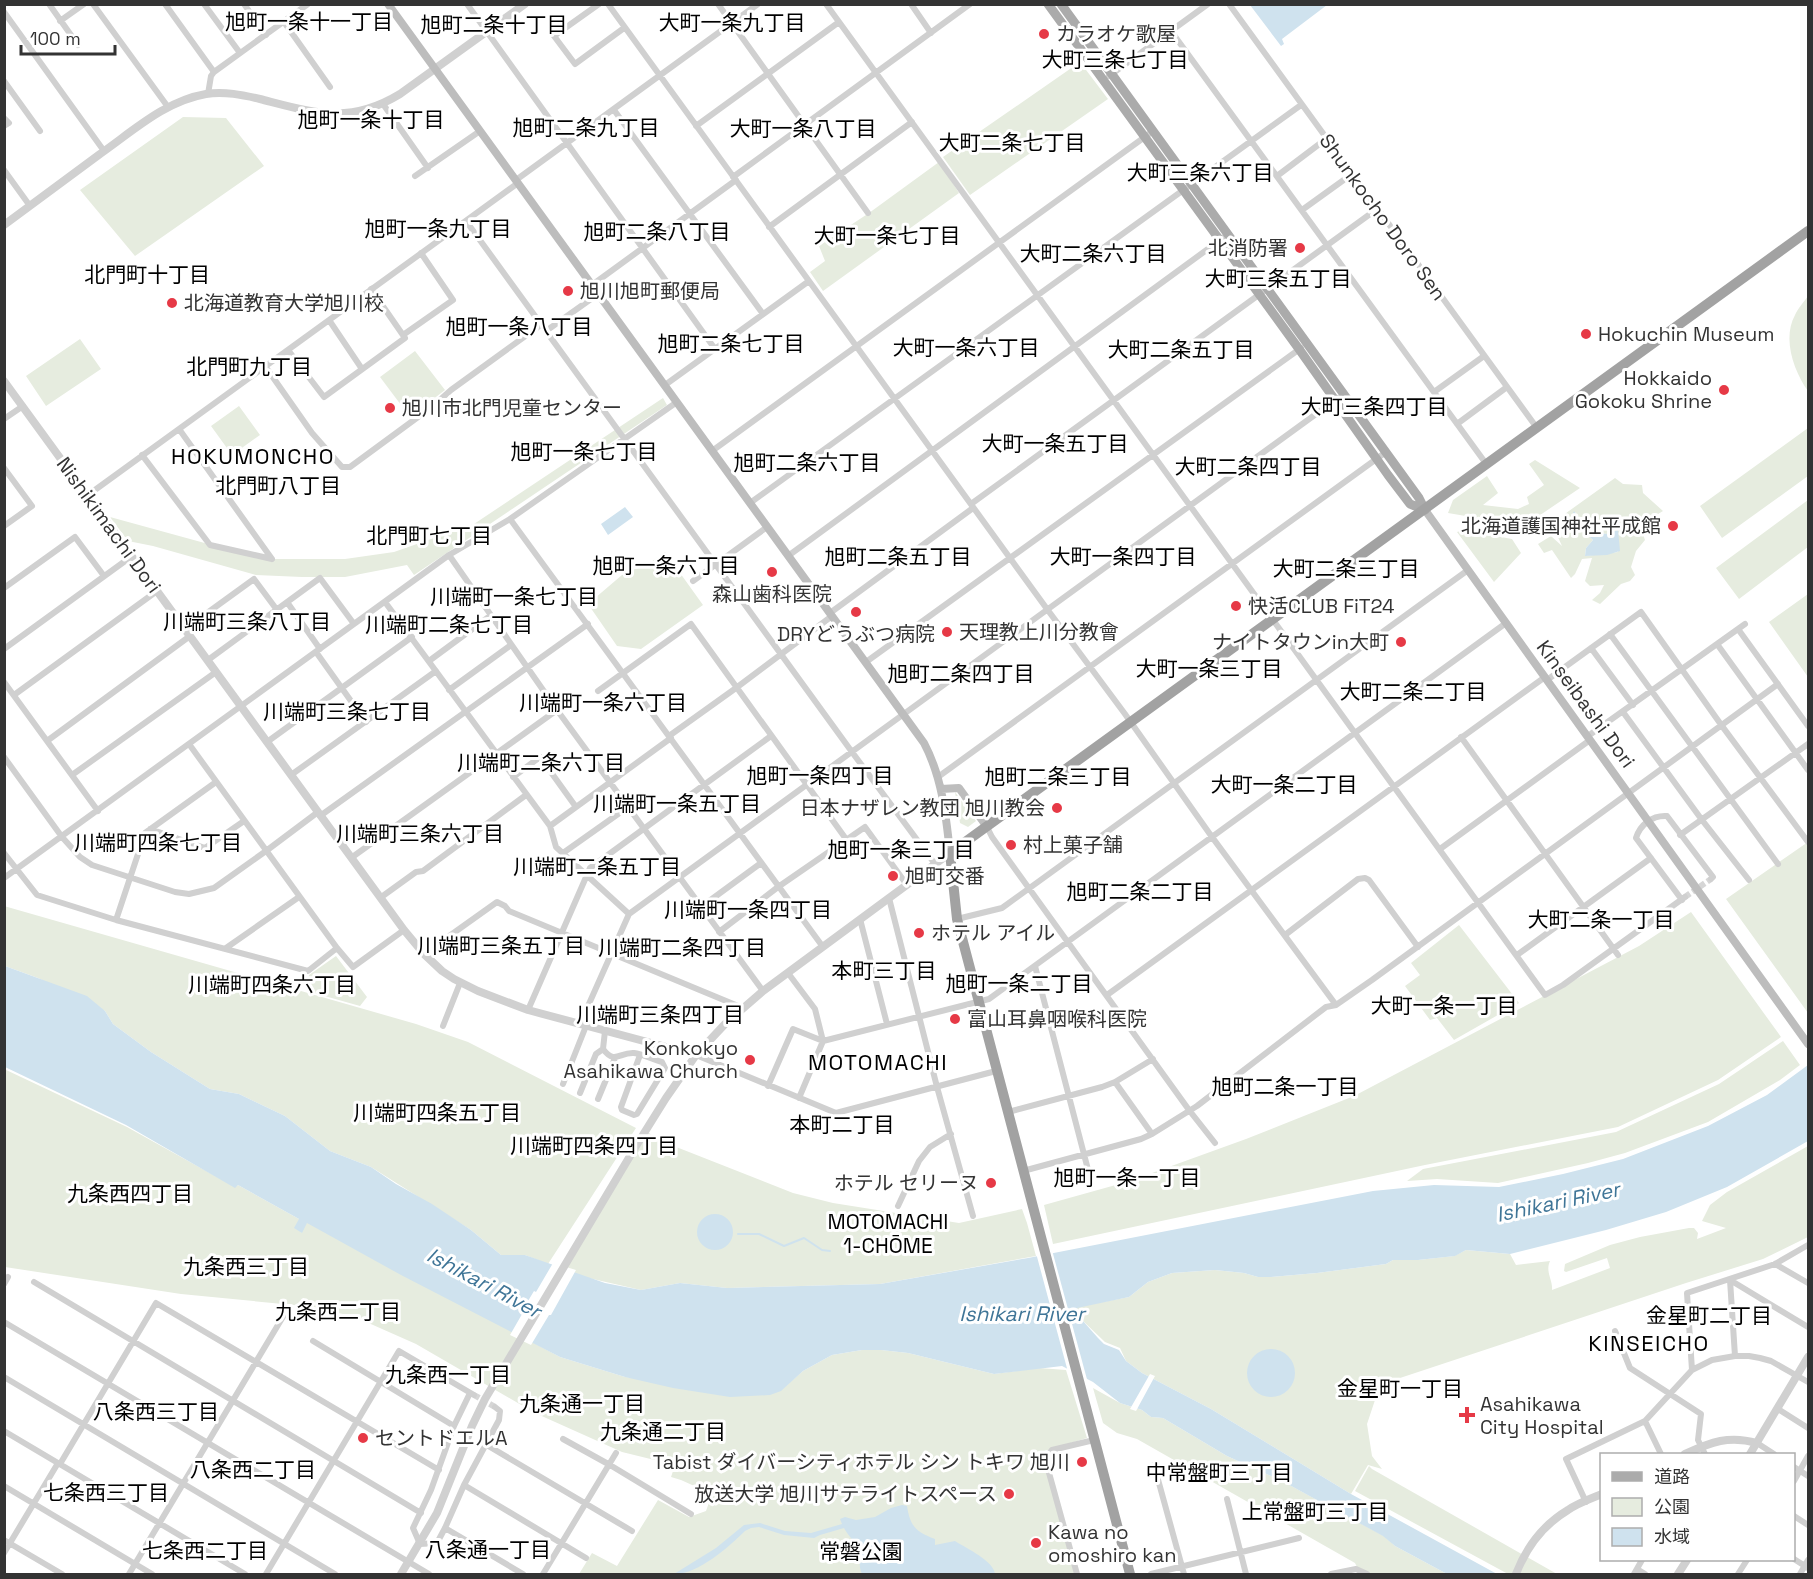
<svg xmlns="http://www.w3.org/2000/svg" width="1813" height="1579" font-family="'Space Grotesk','Noto Sans JP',sans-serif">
  <rect width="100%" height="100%" fill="#fff"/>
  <path fill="#e6ecdf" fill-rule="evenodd" d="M1080 62 1108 99 970 195 943 157Z
    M183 117 226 118 264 166 135 256 80 190Z
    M939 162 959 193 823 291 810 272 825 261 819 246 869 213Z
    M1808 296V391C1794 371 1782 339 1795 315 1798 308 1804 302 1808 296Z
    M80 339 101 369 46 406 26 376Z
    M415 351 445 390 410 417 380 377Z
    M663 398 667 405 414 575 407 565 345 577H302L256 575 153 546 128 541 110 517 241 553 272 559H345L394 552 474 524Z
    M239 406 260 435 232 455 211 426Z
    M1808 428V476L1722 538 1700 506Z
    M1535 460 1580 488 1524 526 1448 513 1453 500 1487 476 1498 493 1483 505 1518 509 1529 504 1527 497 1544 485 1529 464Z
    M1615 478 1623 484 1642 485 1643 493 1663 511 1640 525 1645 540 1636 551 1631 567 1635 575 1630 581 1621 584 1600 604 1592 600 1600 593 1604 585 1590 586 1585 581 1592 558 1582 559 1575 574 1571 578 1552 550 1544 553 1538 544 1551 536 1562 546 1557 535 1555 521ZM1575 512 1578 517 1585 520 1590 530 1606 534 1618 541V552L1585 556 1586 548 1593 540 1583 531 1573 514Z
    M1808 500V547L1739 599 1716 568Z
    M1463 530 1512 539 1521 553 1494 582 1457 532Z
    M665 552 703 605 641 649 617 646 588 604 622 575 635 569 644 567Z
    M1808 594V677L1769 622Z
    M955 792 976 821 968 827 960 823Z
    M1808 842V1013L1726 899Z
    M4 906 416 1024 468 1042 636 1128 548 1264 525 1255H501L471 1230 371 1167 330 1151 285 1116 239 1094 210 1089 151 1052 113 1024 105 1011 38 978 5 966Z
    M1691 912 1781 1037 1718 1080 1618 1127 1425 1165 1053 1244 1044 1205 1130 1181 1246 1139 1354 1096 1639 946Z
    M1459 925 1519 1003 1454 1040 1437 1018 1430 1020 1405 986 1420 975 1411 963Z
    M336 956 367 997 360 1006 307 991 309 975Z
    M1783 1041 1800 1065 1780 1080 1708 1122 1625 1153 1588 1163 1498 1183 1437 1179 1407 1181 1423 1169 1616 1132 1719 1084Z
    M4 1069 127 1127 235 1187 238 1185 299 1219 301 1233 307 1222 560 1357 625 1377 781 1390 803 1371 832 1355 862 1350H881L908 1353 994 1374 1039 1368 1066 1370 1087 1438 1041 1452 1075 1574H579L592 1553 617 1566 658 1500 689 1517 706 1511 712 1494 681 1480 671 1477 675 1465 622 1452 535 1413 416 1344 355 1317 314 1307 181 1294 5 1267Z
    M646 1131 661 1141 793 1193 833 1203 959 1223 1022 1209 1027 1223 1036 1256 880 1284 727 1288 680 1283 641 1290 562 1272Z
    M1808 1146V1237L1763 1259 1686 1283 1400 1378 1376 1397 1367 1424 1372 1456 1382 1469 1368 1465 1351 1494 1211 1409 1142 1373 1126 1361 1120 1348 1105 1342 1083 1321 1076 1307 1129 1297 1148 1282 1172 1273 1215 1270 1244 1273 1258 1277H1271L1317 1273 1386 1264 1393 1260H1418L1454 1256 1466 1250 1510 1254 1516 1265 1550 1261C1545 1272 1553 1280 1552 1290L1610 1268 1607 1258 1566 1272 1564 1271 1565 1264 1610 1245 1640 1237 1689 1228H1694L1698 1233 1697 1239 1726 1228 1702 1221 1710 1205 1727 1192Z
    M1093 1388 1120 1403 1142 1410 1151 1417 1163 1418 1227 1456 1282 1481 1384 1536 1395 1546 1447 1574H1363L1360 1573 1355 1563 1137 1439 1117 1433 1103 1423Z
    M1369 1466 1372 1469 1557 1574H1508L1355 1491Z"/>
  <path fill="#cfe2ee" d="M1250 5H1327L1282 39 1284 44 1281 46Z
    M625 507 633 517 608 535 601 524Z
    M1574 511 1578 517 1585 520 1590 530 1606 534 1618 530 1620 551 1607 555 1585 556 1586 548 1593 540 1583 531 1573 513Z
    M5 966 87 996 105 1011 113 1024 151 1052 210 1089 239 1094 285 1116 330 1151 371 1167 396 1184 432 1204 471 1230 501 1255H525L605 1283 641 1290 680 1283 727 1288 880 1284 1028 1258 1373 1191 1434 1185 1499 1187 1563 1174 1623 1159 1708 1126 1767 1095 1808 1065V1141L1727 1187 1666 1212 1606 1230 1510 1254 1466 1250 1455 1256 1418 1260H1393L1386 1264 1317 1273 1271 1277H1258L1244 1273 1215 1270 1172 1273 1148 1282 1129 1297 1077 1308 1083 1321 1098 1338 1104 1344 1119 1350 1126 1361 1142 1373 1211 1409 1351 1494 1497 1574H1447L1395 1546 1383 1536 1282 1481 1227 1456 1163 1418 1151 1417 1142 1410 1120 1403 1093 1382 1062 1366 994 1374 908 1353 881 1350H862L832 1355 803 1371 781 1391 770 1395 730 1397 673 1388 625 1377 560 1357 401 1275 307 1223 302 1233 294 1228 299 1219 238 1185 235 1188 126 1125 5 1067Z
    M697 1232a18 18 0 1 1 36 0a18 18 0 1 1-36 0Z
    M1247 1373a24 24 0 1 1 48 0a24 24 0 1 1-48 0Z
    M902 1505 907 1506C910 1526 916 1532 935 1539V1545L955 1541C966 1548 994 1561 995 1574H862C858 1566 861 1558 858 1549 855 1541 848 1536 844 1528L820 1535 814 1538 784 1535 759 1527 751 1528 745 1531C729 1547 697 1575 674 1574L716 1548 744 1525 760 1523 785 1531 811 1533 842 1524 840 1519 845 1517 856 1520 875 1517 891 1508Z"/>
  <path fill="#fff" d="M1052 1250 1088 1383 1068 1372 1036 1253Z
    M553 1263 576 1270 551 1315H549L531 1345 510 1335 529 1302 528 1301 534 1291 536 1292Z
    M1150 1374 1155 1376 1136 1411 1130 1409Z"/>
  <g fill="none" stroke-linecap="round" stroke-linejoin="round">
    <path stroke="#cfe2ee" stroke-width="2" d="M738 1234H759L784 1246 804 1238 822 1250 830 1251"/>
    <path stroke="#d6d6d6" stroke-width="6" stroke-dasharray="6 3" stroke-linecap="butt" d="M1685 897 1711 879
      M474 1395 495 1407"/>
    <path stroke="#d0d0d0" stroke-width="6" d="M49 4 78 45
      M93 4 168 107
      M165 4 214 72
      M204 4 240 53
      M244 4 266 35
      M467 4 715 349
      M599 4 554 36 575 64 624 28
      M608 4 1047 609 1125 714 1212 837 1336 1005
      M718 4 868 213
      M826 4 1545 995 1563 985 1685 897
      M911 4 931 33
      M1229 4 1537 428
      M4 12 104 151
      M60 21 84 4
      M284 22 330 87
      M1171 31 1487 465
      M1109 76 1208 4
      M4 81 40 131
      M208 94 211 76 214 72 308 4
      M383 104 428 168
      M614 110 763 314
      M4 118 9 123 4 126
      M696 126 839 22
      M4 170 30 206
      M415 176 480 131
      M1277 176 1326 139
      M733 177 970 4
      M516 180 758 4
      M1302 210 1352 174
      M466 221 852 752 935 864
      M769 227 912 122
      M592 285 736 180
      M329 320 362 369
      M546 331 598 294
      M403 335 453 300 421 253
      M288 350 324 397 405 338 371 289
      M265 366 312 433 342 467H350L433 406 451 390 542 324
      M665 385 809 281
      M1434 392 1484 356
      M4 419 23 406
      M1457 424 1507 387
      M179 429 272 559
      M712 451 1153 131
      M142 455 210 545 272 559
      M4 468 32 506 4 526
      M88 495 518 183
      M750 503 1301 105
      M971 504 1377 209
      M510 519 823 947
      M449 555 557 710 763 991
      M788 556 1227 235
      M693 581 767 527
      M4 588 75 537 104 576
      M287 602 320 649
      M385 602 550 826 556 847 629 914
      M830 613 973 508
      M185 629 254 579 277 610
      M1738 629 1808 726
      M1610 634 1778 864
      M1717 644 1808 770
      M1591 648 1633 705
      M4 649 132 556
      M316 652 366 722
      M208 660 320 578 354 624
      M429 661 490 616
      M866 662 1301 348
      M1547 680 1641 612 1722 726 1808 842
      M4 682 98 811
      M449 690 511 645
      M598 691 691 624 846 839
      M14 695 157 591
      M1623 712 1702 820 1749 880
      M669 736 736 688 832 616
      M1588 736 1745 624
      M1461 737 1618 955
      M47 741 190 636
      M267 742 412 637
      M189 744 337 948 353 967 404 930
      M4 757 62 837 80 857 92 865 175 892 189 894 214 888 266 851 318 812
      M72 775 216 672
      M291 775 436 671
      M513 777 540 757 576 807
      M938 777 1386 452
      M320 816 588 624
      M550 826 671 738
      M987 827 992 837 1189 1110 1215 1143
      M150 829 205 848 244 821
      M1680 835 1808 744
      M1440 849 1590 740
      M4 853 37 895 116 920 308 971 337 948
      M563 853 628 807
      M351 858 557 710
      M4 878 449 555 510 519 677 402
      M380 898 416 872 423 871 526 795
      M889 898 937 1087 973 1216
      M1682 900 1636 838C1640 825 1652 815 1667 816L1713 877 1711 879
      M701 907 761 863
      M860 919 887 1024
      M957 919 1002 908 1468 570
      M116 920 145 833 216 782
      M719 932 778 887 865 827 907 885
      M1285 935 1358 879 1365 878 1369 880 1418 947
      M226 948 299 897
      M424 954 497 902 505 906 509 911 743 1008
      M1517 955 1651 858
      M1035 966 1092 1185
      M788 973 815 1009 823 1041 799 1098
      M1107 995 1545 677
      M528 1010 590 868 771 736
      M580 1024 629 914 1338 398
      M443 1026 460 983
      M605 1031 603 1049C615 1065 619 1052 634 1053 643 1054 653 1060 662 1062L665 1068 637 1114 634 1115 622 1110 621 1107 640 1055
      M696 1055 836 1113 996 1071
      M1115 1082 1152 1134
      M563 1084 586 1026
      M768 1086 793 1029 823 1041 989 999 1506 623
      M580 1093 596 1054 603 1049
      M598 1099 615 1058
      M1008 1112 1102 1087 1115 1082 1153 1059
      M1023 1171 1141 1139 1152 1134 1197 1106 1326 1007 1336 1005 1372 980 1778 684
      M898 1206 919 1161 930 1147 951 1134
      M1775 1264 1808 1283
      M1730 1280 1808 1327
      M1730 1280 1735 1356
      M34 1282 421 1513
      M4 1284 8 1277
      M4 1322 429 1574
      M1615 1331 1630 1368 1701 1414 1698 1440 1705 1454
      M313 1341 454 1426
      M1692 1370 1687 1293 1775 1264 1808 1245
      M4 1377 335 1574
      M470 1393 454 1426 431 1490 413 1528 420 1544 437 1543 445 1528 464 1485 499 1420 500 1411 495 1407
      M1778 1409 1808 1428
      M1645 1421 1661 1454
      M4 1431 245 1574
      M563 1439 610 1465 691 1514
      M1757 1443 1774 1454
      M485 1444 632 1531
      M60 1464 156 1303 439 1470
      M1154 1465 1184 1574
      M1794 1467 1808 1476
      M1794 1481 1808 1456
      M464 1485 586 1558
      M4 1486 152 1574
      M1227 1499 1246 1574
      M1586 1502 1566 1459 1645 1421 1692 1370 1712 1360 1735 1356H1749L1760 1358 1771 1361 1808 1382
      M1794 1516 1808 1525
      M445 1528 523 1574
      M4 1540 62 1574
      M4 1553 58 1463
      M1794 1559 1808 1568
      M1637 1569 1645 1574
      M129 1574 287 1310
      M266 1574 399 1351 474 1395
      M543 1574 616 1453
      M1077 1574 1046 1462 1047 1456 1052 1450 1094 1440
      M1151 1574 1299 1538
      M1331 1574 1356 1569 1367 1574
      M1634 1574 1642 1560
      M1738 1574 1747 1560
      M1800 1574 1808 1560"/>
    <path stroke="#d0d0d0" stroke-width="8" d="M4 225C36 201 68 178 100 154 133 131 165 101 206 94 224 91 243 95 260 99 315 113 349 125 400 94L525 4
      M4 381 404 930 424 954 442 971 454 979 478 991 528 1010 696 1055
      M1685 1454C1711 1442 1729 1435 1757 1443
      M1750 1454 1808 1357
      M401 1574 437 1513 472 1426 485 1399 636 1146 666 1098 696 1055 725 1024 763 991 950 853
      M1516 1574C1526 1548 1543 1525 1568 1510 1578 1503 1590 1499 1602 1494
      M1678 1574 1687 1560"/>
    <path stroke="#bdbdbd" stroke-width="8" d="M388 4 924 743C942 777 946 815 950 853
      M1425 510 1808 1044
      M941 789 959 788 987 827"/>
    <path stroke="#ababab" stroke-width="9" d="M1048 4 1299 349 1388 475 1410 504 1425 510
      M1061 4 1419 498 1425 510"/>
    <path stroke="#a2a2a2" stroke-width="10" d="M1130 1574 957 919 950 853 1808 231"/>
  </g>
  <g fill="#e63946" stroke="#fff" stroke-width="2">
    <circle cx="1044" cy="34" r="6"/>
    <circle cx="1300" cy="248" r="6"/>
    <circle cx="568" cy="291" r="6"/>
    <circle cx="172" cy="303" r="6"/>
    <circle cx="1586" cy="334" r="6"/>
    <circle cx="1724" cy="390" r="6"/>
    <circle cx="390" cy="408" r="6"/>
    <circle cx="1673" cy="526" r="6"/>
    <circle cx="772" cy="572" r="6"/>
    <circle cx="1236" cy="606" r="6"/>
    <circle cx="856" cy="612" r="6"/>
    <circle cx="947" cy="632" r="6"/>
    <circle cx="1401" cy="642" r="6"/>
    <circle cx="1057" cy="808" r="6"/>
    <circle cx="1011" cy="845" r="6"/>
    <circle cx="893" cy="876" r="6"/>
    <circle cx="919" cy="933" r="6"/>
    <circle cx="955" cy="1019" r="6"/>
    <circle cx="750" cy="1060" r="6"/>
    <circle cx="991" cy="1183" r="6"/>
    <path d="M1464 1406h6v6h6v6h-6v6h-6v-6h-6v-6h6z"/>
    <circle cx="363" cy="1438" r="6"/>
    <circle cx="1082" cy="1462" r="6"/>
    <circle cx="1009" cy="1494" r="6"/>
    <circle cx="1036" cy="1543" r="6"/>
  </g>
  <g text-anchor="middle" stroke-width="6" stroke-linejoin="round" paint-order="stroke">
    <g font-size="20" fill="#333" stroke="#fff" text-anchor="start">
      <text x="1056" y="41">カラオケ歌屋</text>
      <text x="1288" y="255" text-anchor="end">北消防署</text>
      <text x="580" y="298">旭川旭町郵便局</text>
      <text x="184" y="310">北海道教育大学旭川校</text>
      <text x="1598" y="341">Hokuchin Museum</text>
      <text x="1712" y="385" text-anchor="end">Hokkaido<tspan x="1712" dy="23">Gokoku Shrine</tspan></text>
      <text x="402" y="415">旭川市北門児童センター</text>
      <text x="1661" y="533" text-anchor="end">北海道護国神社平成館</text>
      <text x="772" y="601" text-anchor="middle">森山歯科医院</text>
      <text x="1248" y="613">快活CLUB FiT24</text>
      <text x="959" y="639">天理教上川分教會</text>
      <text x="856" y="641" text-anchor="middle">DRYどうぶつ病院</text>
      <text x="1389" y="649" text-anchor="end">ナイトタウンin大町</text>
      <text x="1045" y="815" text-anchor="end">日本ナザレン教団 旭川教会</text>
      <text x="1023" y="852">村上菓子舗</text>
      <text x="905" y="883">旭町交番</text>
      <text x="931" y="940">ホテル アイル</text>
      <text x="967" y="1026">富山耳鼻咽喉科医院</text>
      <text x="738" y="1055" text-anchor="end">Konkokyo<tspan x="738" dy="23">Asahikawa Church</tspan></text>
      <text x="979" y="1190" text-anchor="end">ホテル セリーヌ</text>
      <text x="1480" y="1411">Asahikawa<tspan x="1480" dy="23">City Hospital</tspan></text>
      <text x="375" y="1445">セントドエルA</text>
      <text x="1070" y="1469" text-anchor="end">Tabist ダイバーシティホテル シン トキワ 旭川</text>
      <text x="997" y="1501" text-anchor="end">放送大学 旭川サテライトスペース</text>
      <text x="1048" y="1539">Kawa no<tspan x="1048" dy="23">omoshiro kan</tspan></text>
    </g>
    <g font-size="20" fill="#333" stroke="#fff">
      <text transform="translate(1383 217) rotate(54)" y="7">Shunkocho Doro Sen</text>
      <text transform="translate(109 525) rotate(54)" y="7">Nishikimachi Dori</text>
      <text transform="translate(1586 704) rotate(54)" y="7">Kinseibashi Dori</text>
    </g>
    <g font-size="21" fill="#000" stroke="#fff">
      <text x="309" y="29">旭町一条十一丁目</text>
      <text x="732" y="30">大町一条九丁目</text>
      <text x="494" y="32">旭町二条十丁目</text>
      <text x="1115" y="67">大町三条七丁目</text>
      <text x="371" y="127">旭町一条十丁目</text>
      <text x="586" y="135">旭町二条九丁目</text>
      <text x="803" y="136">大町一条八丁目</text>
      <text x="1012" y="150">大町二条七丁目</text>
      <text x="1200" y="180">大町三条六丁目</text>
      <text x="438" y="236">旭町一条九丁目</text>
      <text x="657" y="239">旭町二条八丁目</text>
      <text x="887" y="243">大町一条七丁目</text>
      <text x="1093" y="261">大町二条六丁目</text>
      <text x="147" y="282">北門町十丁目</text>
      <text x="1278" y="286">大町三条五丁目</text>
      <text x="519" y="334">旭町一条八丁目</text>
      <text x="731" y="351">旭町二条七丁目</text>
      <text x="966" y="355">大町一条六丁目</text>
      <text x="1181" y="357">大町二条五丁目</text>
      <text x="249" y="374">北門町九丁目</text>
      <text x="1374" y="414">大町三条四丁目</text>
      <text x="1055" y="451">大町一条五丁目</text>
      <text x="584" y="459">旭町一条七丁目</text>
      <text x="807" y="470">旭町二条六丁目</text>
      <text x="1248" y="474">大町二条四丁目</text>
      <text x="278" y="493">北門町八丁目</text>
      <text x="429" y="543">北門町七丁目</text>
      <text x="898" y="564">旭町二条五丁目</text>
      <text x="1123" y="564">大町一条四丁目</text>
      <text x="666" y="573">旭町一条六丁目</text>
      <text x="1346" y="576">大町二条三丁目</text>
      <text x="514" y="604">川端町一条七丁目</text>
      <text x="247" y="629">川端町三条八丁目</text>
      <text x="449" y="632">川端町二条七丁目</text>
      <text x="1209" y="676">大町一条三丁目</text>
      <text x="961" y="681">旭町二条四丁目</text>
      <text x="1413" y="699">大町二条二丁目</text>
      <text x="603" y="710">川端町一条六丁目</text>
      <text x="347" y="719">川端町三条七丁目</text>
      <text x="541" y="770">川端町二条六丁目</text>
      <text x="820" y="783">旭町一条四丁目</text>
      <text x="1058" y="784">旭町二条三丁目</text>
      <text x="1284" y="792">大町一条二丁目</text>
      <text x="677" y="811">川端町一条五丁目</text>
      <text x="420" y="841">川端町三条六丁目</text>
      <text x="158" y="850">川端町四条七丁目</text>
      <text x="901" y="857">旭町一条三丁目</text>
      <text x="597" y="874">川端町二条五丁目</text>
      <text x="1140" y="899">旭町二条二丁目</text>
      <text x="748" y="917">川端町一条四丁目</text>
      <text x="1601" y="927">大町二条一丁目</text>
      <text x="501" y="953">川端町三条五丁目</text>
      <text x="682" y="955">川端町二条四丁目</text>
      <text x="884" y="978">本町三丁目</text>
      <text x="1019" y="991">旭町一条二丁目</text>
      <text x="272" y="992">川端町四条六丁目</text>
      <text x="1444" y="1013">大町一条一丁目</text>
      <text x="660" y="1022">川端町三条四丁目</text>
      <text x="1285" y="1094">旭町二条一丁目</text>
      <text x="437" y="1120">川端町四条五丁目</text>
      <text x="842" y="1132">本町二丁目</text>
      <text x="594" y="1153">川端町四条四丁目</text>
      <text x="1127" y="1185">旭町一条一丁目</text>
      <text x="130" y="1201">九条西四丁目</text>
      <text x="888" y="1229">MOTOMACHI<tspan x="888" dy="24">1-CHŌME</tspan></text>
      <text x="246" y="1274">九条西三丁目</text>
      <text x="338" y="1319">九条西二丁目</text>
      <text x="1709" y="1323">金星町二丁目</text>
      <text x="448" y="1382">九条西一丁目</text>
      <text x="1400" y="1396">金星町一丁目</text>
      <text x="582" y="1411">九条通一丁目</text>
      <text x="156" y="1419">八条西三丁目</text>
      <text x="663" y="1439">九条通二丁目</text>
      <text x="253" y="1477">八条西二丁目</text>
      <text x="1219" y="1480">中常盤町三丁目</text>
      <text x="106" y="1500">七条西三丁目</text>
      <text x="1315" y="1519">上常盤町三丁目</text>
      <text x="488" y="1557">八条通一丁目</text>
      <text x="205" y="1558">七条西二丁目</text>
      <text x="861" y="1559">常磐公園</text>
    </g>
    <g font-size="21" font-style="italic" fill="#3f7597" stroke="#fff">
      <text transform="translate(1558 1202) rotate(-12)" y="7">Ishikari River</text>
      <text transform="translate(484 1283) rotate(28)" y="7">Ishikari River</text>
      <text x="1022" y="1321">Ishikari River</text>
    </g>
    <g font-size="22" letter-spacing="1.5" fill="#000" stroke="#fff">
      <text x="253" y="464">HOKUMONCHO</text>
      <text x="878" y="1070">MOTOMACHI</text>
      <text x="1649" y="1351">KINSEICHO</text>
    </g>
  </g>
  <rect width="1813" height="1579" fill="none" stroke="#333333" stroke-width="12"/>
  <rect x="1600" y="1453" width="195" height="108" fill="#ffffff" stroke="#adadad" stroke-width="1.5"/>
  <rect x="1612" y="1472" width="30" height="9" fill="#ababab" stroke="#adadad" stroke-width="1.5"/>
  <text x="1654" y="1483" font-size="18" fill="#333333">道路</text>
  <rect x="1612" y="1498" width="30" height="18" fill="#e6ecdf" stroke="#adadad" stroke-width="1.5"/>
  <text x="1654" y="1513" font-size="18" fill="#333333">公園</text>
  <rect x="1612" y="1528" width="30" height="18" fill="#cfe2ee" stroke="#adadad" stroke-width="1.5"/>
  <text x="1654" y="1543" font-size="18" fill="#333333">水域</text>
  <path d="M21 45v9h94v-9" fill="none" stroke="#333333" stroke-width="3"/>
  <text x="30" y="45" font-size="18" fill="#333333" stroke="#ffffff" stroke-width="4.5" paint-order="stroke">100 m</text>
</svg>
